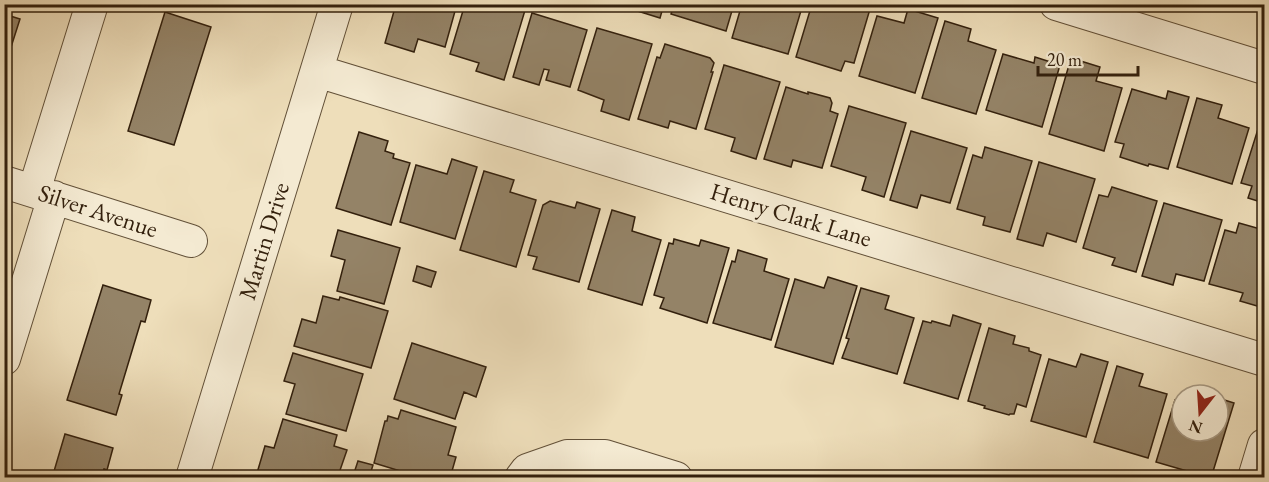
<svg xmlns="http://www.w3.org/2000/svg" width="1269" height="482" font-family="'EB Garamond',serif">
  <rect width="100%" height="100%" fill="#eedeba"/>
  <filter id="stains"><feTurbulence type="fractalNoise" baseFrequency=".00333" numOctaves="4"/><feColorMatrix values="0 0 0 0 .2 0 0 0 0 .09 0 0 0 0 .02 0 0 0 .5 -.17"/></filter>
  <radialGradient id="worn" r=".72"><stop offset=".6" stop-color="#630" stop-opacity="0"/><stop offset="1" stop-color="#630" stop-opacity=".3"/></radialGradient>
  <path fill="#948367" stroke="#33200d" stroke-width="1.5" d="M396 4H457L445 47 418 39 414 52 385 43Z
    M465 4H518L526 7 504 80 476 71 479 63 450 54Z
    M615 4H664L660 18Z
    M674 4H734L726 31 671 14Z
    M742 4H803L788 54 732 38Z
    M812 4H855L870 9 854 63 845 61 841 71 796 57Z
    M908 9 938 18 915 93 859 76 877 16 904 23Z
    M165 12 211 27 174 145 128 131Z
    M532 13 587 30 570 87 546 80 549 70 544 69 539 85 513 77Z
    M4 14 20 19 4 69Z
    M945 21 971 29 968 41 996 50 976 114 922 98Z
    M597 28 652 44 629 120 601 111 604 100 578 90Z
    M665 44 710 58 714 63 711 72H713L696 129 670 121 668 128 638 119 657 57 660 58Z
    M1003 54 1034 63 1035 57 1060 65 1042 127 986 110Z
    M1071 58 1100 67 1096 81 1122 88 1104 151 1049 134Z
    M724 65 780 82 756 159 731 151 735 138 705 129Z
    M786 87 808 94V92L830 98 832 103 830 111 838 114 822 168 793 160 791 167 764 159Z
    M1132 89 1166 99 1168 91 1189 97 1168 169 1149 164 1148 166 1120 157 1124 144 1115 142Z
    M1197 98 1222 105 1218 118 1249 128 1232 184 1177 167Z
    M849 106 906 123 884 197 862 190 866 177 831 166Z
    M1258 129 1264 132V203L1248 198 1252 186 1241 183Z
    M911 131 967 148 950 203 921 195 917 208 890 200Z
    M359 132 388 141 385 151 394 154 393 158 410 163 391 225 336 208Z
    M985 147 1032 161 1010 232 983 225 985 217 957 209 973 155 982 158Z
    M452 159 477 167 455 239 400 222 416 165 447 174Z
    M1039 162 1095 179 1076 242 1047 233 1043 246 1017 239Z
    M484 171 514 180 510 192 536 200 516 267 460 250Z
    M1112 187 1157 201 1136 272 1112 265 1115 258 1083 248 1099 195 1108 197Z
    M550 201 575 208 577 202 600 209 579 282 533 269 537 257 528 255 543 205Z
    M1164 203 1222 220 1204 281 1176 274 1173 285 1142 276Z
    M612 210 635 217 632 231 661 240 642 305 588 289Z
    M1239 223 1264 230V308L1240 301 1243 293 1209 284 1225 230 1236 233Z
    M338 230 400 248 384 304 337 291 345 260 331 256Z
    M674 239 699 246 701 240 729 248 707 323 660 308 664 298 654 295 669 243 673 244Z
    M738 250 767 259 764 271 789 279 771 340 713 323 732 261 735 262Z
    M417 266 436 272 431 287 413 281Z
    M828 277 857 286 833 364 775 347 795 279 824 288Z
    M103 285 151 300 145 322 141 321 119 394 122 395 116 415 67 400Z
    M861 288 889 296 885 309 914 318 897 374 842 358 849 339 846 338Z
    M323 296 339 300 340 297 388 311 371 368 294 346 302 319 316 323Z
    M953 315 981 324 958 399 904 383 923 321 931 323 932 321 950 326Z
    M989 328 1015 336 1013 344 1029 348V351L1041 355 1026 407 1017 404 1014 414H1010L1009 415 984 408 985 406 968 401Z
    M412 343 486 367 476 397 464 392 455 419 394 399Z
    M293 353 363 374 346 431 286 414 295 384 284 381Z
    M1081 354 1108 362 1086 437 1031 421 1049 359 1076 367Z
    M1117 366 1143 374 1139 386 1167 394 1148 458 1094 442Z
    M1218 398 1234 403 1211 478 1156 462 1175 400 1182 402V431H1218Z
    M401 410 456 427 448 455 456 457 450 478H423L374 463 385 421H387L388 416 398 419Z
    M283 419 337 435 334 446 347 450 338 476 335 475V478H274L257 473 265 446 274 448Z
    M65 434 113 448 107 470 104 469 101 478H52Z
    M358 461 373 465 369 478 353 476Z
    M376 471 397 478H374Z"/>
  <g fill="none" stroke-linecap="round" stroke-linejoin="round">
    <g stroke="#625038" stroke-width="34">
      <path id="minor" d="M1056 4 1264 68
        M317 71 1264 360
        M4 182 191 241
        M34 191 92 4
        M4 359 54 197
        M192 478 337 4
        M521 478 527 470 567 456H605L676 478
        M1254 478 1264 445"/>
    </g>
    <use href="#minor" stroke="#f4ead2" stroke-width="32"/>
  </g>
  <g text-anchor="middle" stroke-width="6" stroke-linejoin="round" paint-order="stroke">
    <g font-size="24" fill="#33200d" stroke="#f4ead2">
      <text transform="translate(98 211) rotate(18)" y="8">Silver Avenue</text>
      <text transform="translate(791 215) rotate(17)" y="8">Henry Clark Lane</text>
      <text transform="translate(264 241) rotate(-73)" y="8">Martin Drive</text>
    </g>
  </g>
  <rect width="1269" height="482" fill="none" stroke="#eedeba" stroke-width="24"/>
  <rect x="6" y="6" width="1257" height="470" fill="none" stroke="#33200d" stroke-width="3"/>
  <rect x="12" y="12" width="1245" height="458" fill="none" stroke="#33200d" stroke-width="1.5"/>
  <g transform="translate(1200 413) rotate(197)"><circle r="28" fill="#f4ead2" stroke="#a79983" stroke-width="1.5"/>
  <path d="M0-4.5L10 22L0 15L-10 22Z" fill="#8f2418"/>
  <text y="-9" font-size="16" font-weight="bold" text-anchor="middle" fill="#33200d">N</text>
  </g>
  <path d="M1038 66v9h100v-9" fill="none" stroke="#33200d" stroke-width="3"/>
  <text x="1047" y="66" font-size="18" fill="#33200d" stroke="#f4ead2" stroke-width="4.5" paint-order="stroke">20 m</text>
  <rect width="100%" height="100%" filter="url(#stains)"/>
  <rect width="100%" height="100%" fill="url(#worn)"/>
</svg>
